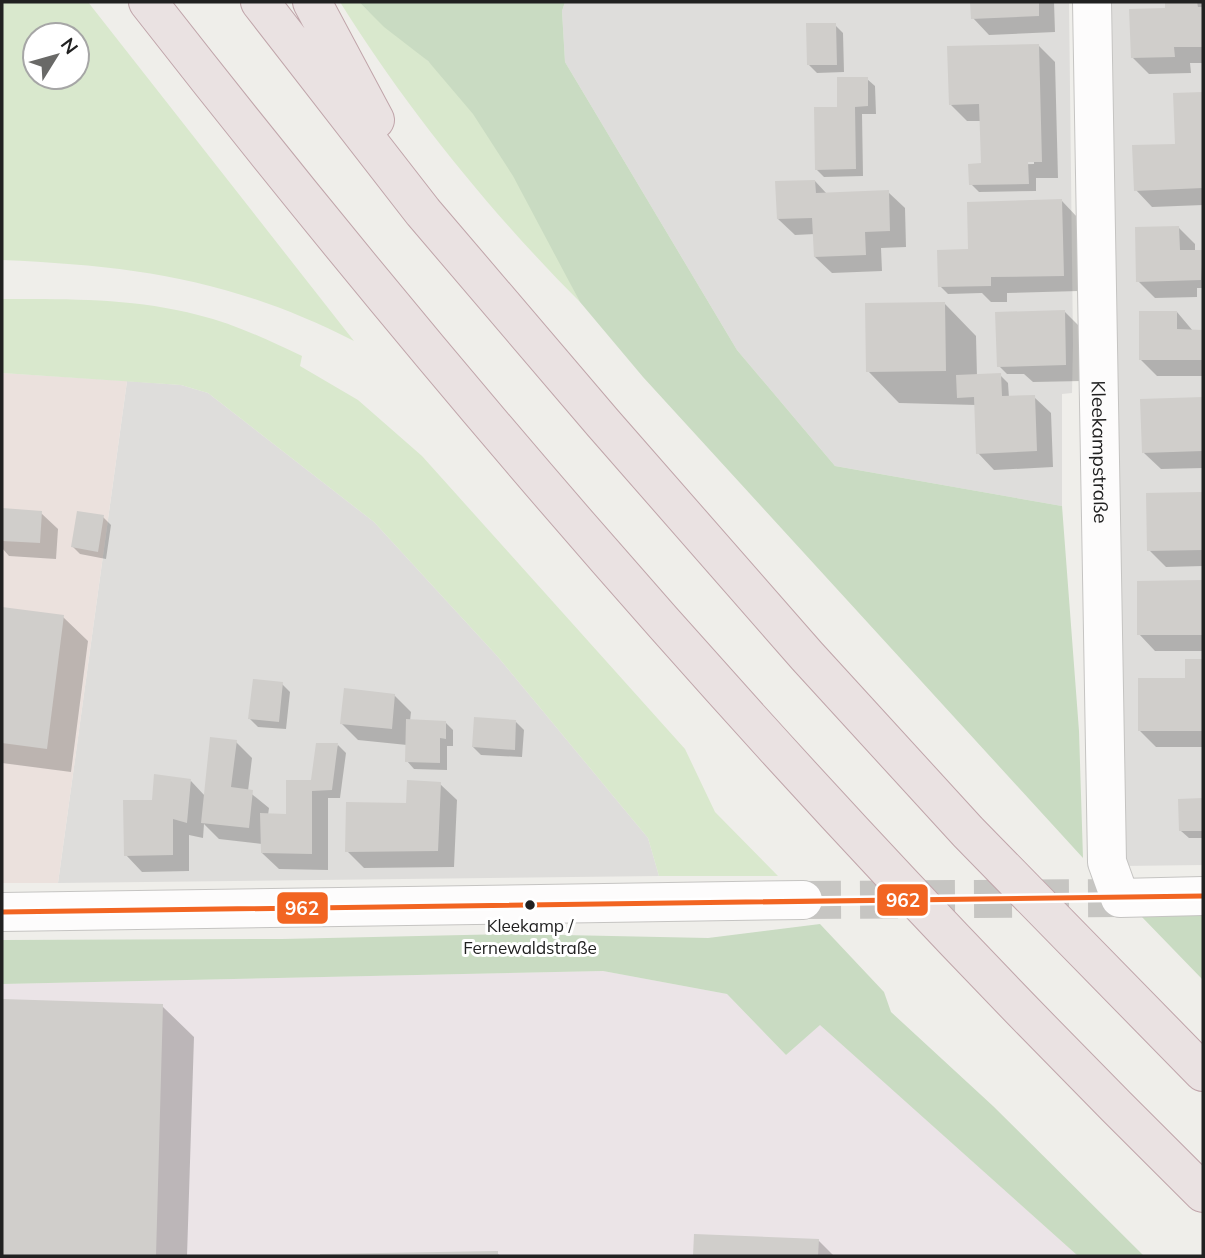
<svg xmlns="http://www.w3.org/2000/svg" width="1205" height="1258" font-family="Mulish,sans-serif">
  <rect width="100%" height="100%" fill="#efeeea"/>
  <path fill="#dedddb" d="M565 2H1069L1073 345 1072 393 1062 394V506L835 466 737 350 565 62 562 11Z
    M1109 2H1203V865L1122 866Z
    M127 381 181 385 208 393 374 522 498 657 648 838 659 876 58 883Z"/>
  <path fill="#ebe1dd" d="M2 373 127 381 58 883H2Z"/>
  <path fill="#ebe4e7" d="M603 971 727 994 786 1055 820 1024 1078 1256H2V984Z"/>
  <path fill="#d9e8cd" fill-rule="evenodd" d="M2 2H88L354 341C231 279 137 266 2 260ZM77 35V77H35V35Z
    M340 2H359C380 24 406 40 428 61 496 126 539 219 580 302 492 214 406 108 340 2Z
    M2 299C67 299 134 298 198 315 235 324 268 340 302 356L300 366 358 400 422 456 685 749 715 812 778 876H659L648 838 498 657 374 522 208 393 181 385 2 373Z"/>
  <path fill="#c9dbc2" d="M359 2H565L562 11 565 62 737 350 835 466 1062 506 1079 731 1083 858 643 377 580 302 513 176 473 114 428 61 384 27Z
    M1203 914V980L1140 915Z
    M820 924 884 992 891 1012 993 1106 1144 1256H1078L820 1025 786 1055 727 994 603 971 2 984V940L282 939 515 934 708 938Z"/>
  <path fill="#0003" fill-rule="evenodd" d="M972 2H1054L1055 32 989 35 973 18Z
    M1166 2H1203V63H1190L1191 73 1149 74 1133 58 1167 10Z
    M835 25 843 33 844 72 817 73 809 65Z
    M1038 45 1055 62 1058 178H1036V191L979 192 971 184 986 165 982 121H967L951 105ZM1034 160V164L996 165Z
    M867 79 875 86 876 114H862L863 176 824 177 816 169 839 108Z
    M1203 93V205L1152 207 1136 190 1177 145 1175 95Z
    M815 181 827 194 888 192 905 208 906 247 881 248 882 271 832 273 815 257V234L795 235 778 219Z
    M1062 201 1078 218 1079 291 1007 293V302H991L982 293 948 294 940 286 972 251Z
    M1179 228 1195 244V252L1203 251V288H1197V297L1155 298 1138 281Z
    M945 304 976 336 977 376 1000 375 1008 383 1009 398 1034 397 1051 413 1053 467 994 470 978 453 976 405 899 403 868 371Z
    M1064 311 1081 328 1082 381 1033 382 1024 374H1007L999 366Z
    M1177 312 1193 331H1203V376H1157L1141 360Z
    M1203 399V468L1161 469 1144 453 1142 401Z
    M1148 494H1203V566L1166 567 1149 550Z
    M2 510 41 513 58 529 56 559 9 556 2 548Z
    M103 517 111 525 106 559 80 554 72 546Z
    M1203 582V651H1155L1139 634 1138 583Z
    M2 609 63 617 88 641 71 772 2 763Z
    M1187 660H1203V747H1156L1140 731 1190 679Z
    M282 684 290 692 286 729 258 727 250 719Z
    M394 695 411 712 410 721 446 723 453 730V746H447V770L414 769 407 761V745L358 740 342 724Z
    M516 722 524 730 522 757 481 755 473 747Z
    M236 742 252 758 248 791 269 808 268 815 288 816 338 745 346 753 340 798H328V870L279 869 262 853V844L219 839 204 824 203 838 189 835V871L142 872 126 855 153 802 191 781 205 796Z
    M440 784 457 800 454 867 364 868 347 851 407 804Z
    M1203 800V838H1189L1181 831 1180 801Z
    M2 1000 162 1006 194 1037 187 1256H2Z
    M695 1236 818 1240 834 1256H695Z
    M497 1253 500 1256H317Z"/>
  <path fill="#d0cecb" d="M970 2H1039V16L971 19Z
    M1165 2H1197L1198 7H1203V47H1174L1175 57 1131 58 1129 9 1165 8Z
    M806 23H836L837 65H807Z
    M1039 44 1042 162H1028L1029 184 969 185 968 164 981 163 979 104 949 105 947 46Z
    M837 77H868V106L855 107 856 169 815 170 814 107H837Z
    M1203 92V188L1134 191 1132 145 1175 144 1173 93Z
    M815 180 816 193 889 190 890 231 865 232 866 255 814 257 812 218 777 219 775 181Z
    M1062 199 1064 276 991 277V286L938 287 937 250 968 249 967 202Z
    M1179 226 1180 250H1203L1201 280 1136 282 1135 227Z
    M945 302 946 371 866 372 865 303Z
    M1065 310 1066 365 997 367 995 312Z
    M1139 311H1177V329L1203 330V360H1139Z
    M1001 373 1002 396 1035 395 1037 451 976 454 974 397 957 398 956 375Z
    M1203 397V451L1142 453 1140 399Z
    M1203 492V550L1147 551 1146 493Z
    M2 508 42 511 40 543 2 541Z
    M77 511 104 515 98 552 71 547Z
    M1203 580V635H1137V581Z
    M2 607 64 615 47 749 2 743Z
    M1185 659H1203V731H1138V678H1185Z
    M253 679 283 682 279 722 248 719Z
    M344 688 395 694 392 729 340 724Z
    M474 717 516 720 515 750 472 747Z
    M406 719 446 721V739L440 738V763L405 762Z
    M210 737 237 740 231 787 253 790 249 828 201 823Z
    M316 743H338L332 790 312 791V854L261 853 260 813 286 814V780H311Z
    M154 774 191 779 187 823 173 819V855L124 856 123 800H152Z
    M407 780 441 782 438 851 345 852 346 802 406 803Z
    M1203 798V831H1179L1178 799Z
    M2 999 163 1004 156 1256H2Z
    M694 1234 819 1239 818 1256H693Z
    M498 1251V1256H320V1254Z"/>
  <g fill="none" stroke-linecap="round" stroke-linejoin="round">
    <path stroke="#c6c5c2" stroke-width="38" stroke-dasharray="38 19" stroke-linecap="butt" d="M803 900 1120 898"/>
    <g stroke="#c5c4c2" stroke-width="40">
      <g id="minor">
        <path id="s1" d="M1092 2 1107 862 1120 898 1203 896"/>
        <path d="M2 912 803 900"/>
      </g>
    </g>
    <g stroke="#c0a5aa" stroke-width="40">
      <path id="motorway" d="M148 2C475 421 825 820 1203 1193
        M260 2 423 212 603 423 807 656 968 832 1203 1072
        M312 2 375 120"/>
    </g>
    <use href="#minor" stroke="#fdfcfc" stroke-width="38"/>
    <use href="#motorway" stroke="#eae2e2" stroke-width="38"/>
    <g stroke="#fff" stroke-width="10">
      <path id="bus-1" d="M2 912 1203 896"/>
    </g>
    <use href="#bus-1" stroke="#f26522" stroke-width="5"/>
  </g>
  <circle fill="#212121" stroke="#fff" stroke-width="2.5" cx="530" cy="905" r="6"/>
  <g text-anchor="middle" stroke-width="6" stroke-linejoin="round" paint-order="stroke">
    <g font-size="17" fill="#212121" stroke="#fff">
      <text x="530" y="932">Kleekamp /<tspan x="530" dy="22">Fernewaldstraße</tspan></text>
    </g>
    <g font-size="19" fill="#212121" stroke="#fff">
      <text dy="7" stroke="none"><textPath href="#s1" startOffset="450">Kleekampstraße</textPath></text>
    </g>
  </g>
  <g stroke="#fff" stroke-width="2.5">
    <rect x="876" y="883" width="53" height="34" rx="7" fill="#f26522"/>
    <rect x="276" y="891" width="53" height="34" rx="7" fill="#f26522"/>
  </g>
  <g font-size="19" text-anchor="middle" font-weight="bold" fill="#fff">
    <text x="903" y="907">962</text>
    <text x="302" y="915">962</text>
  </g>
  <rect width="1205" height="1258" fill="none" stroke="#212121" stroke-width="7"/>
  <g transform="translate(56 56) rotate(53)"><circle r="33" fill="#ffffff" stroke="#a6a6a6" stroke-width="2"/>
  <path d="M0-5L12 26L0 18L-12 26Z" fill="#696967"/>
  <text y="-10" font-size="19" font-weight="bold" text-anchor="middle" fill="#212121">N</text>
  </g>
</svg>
